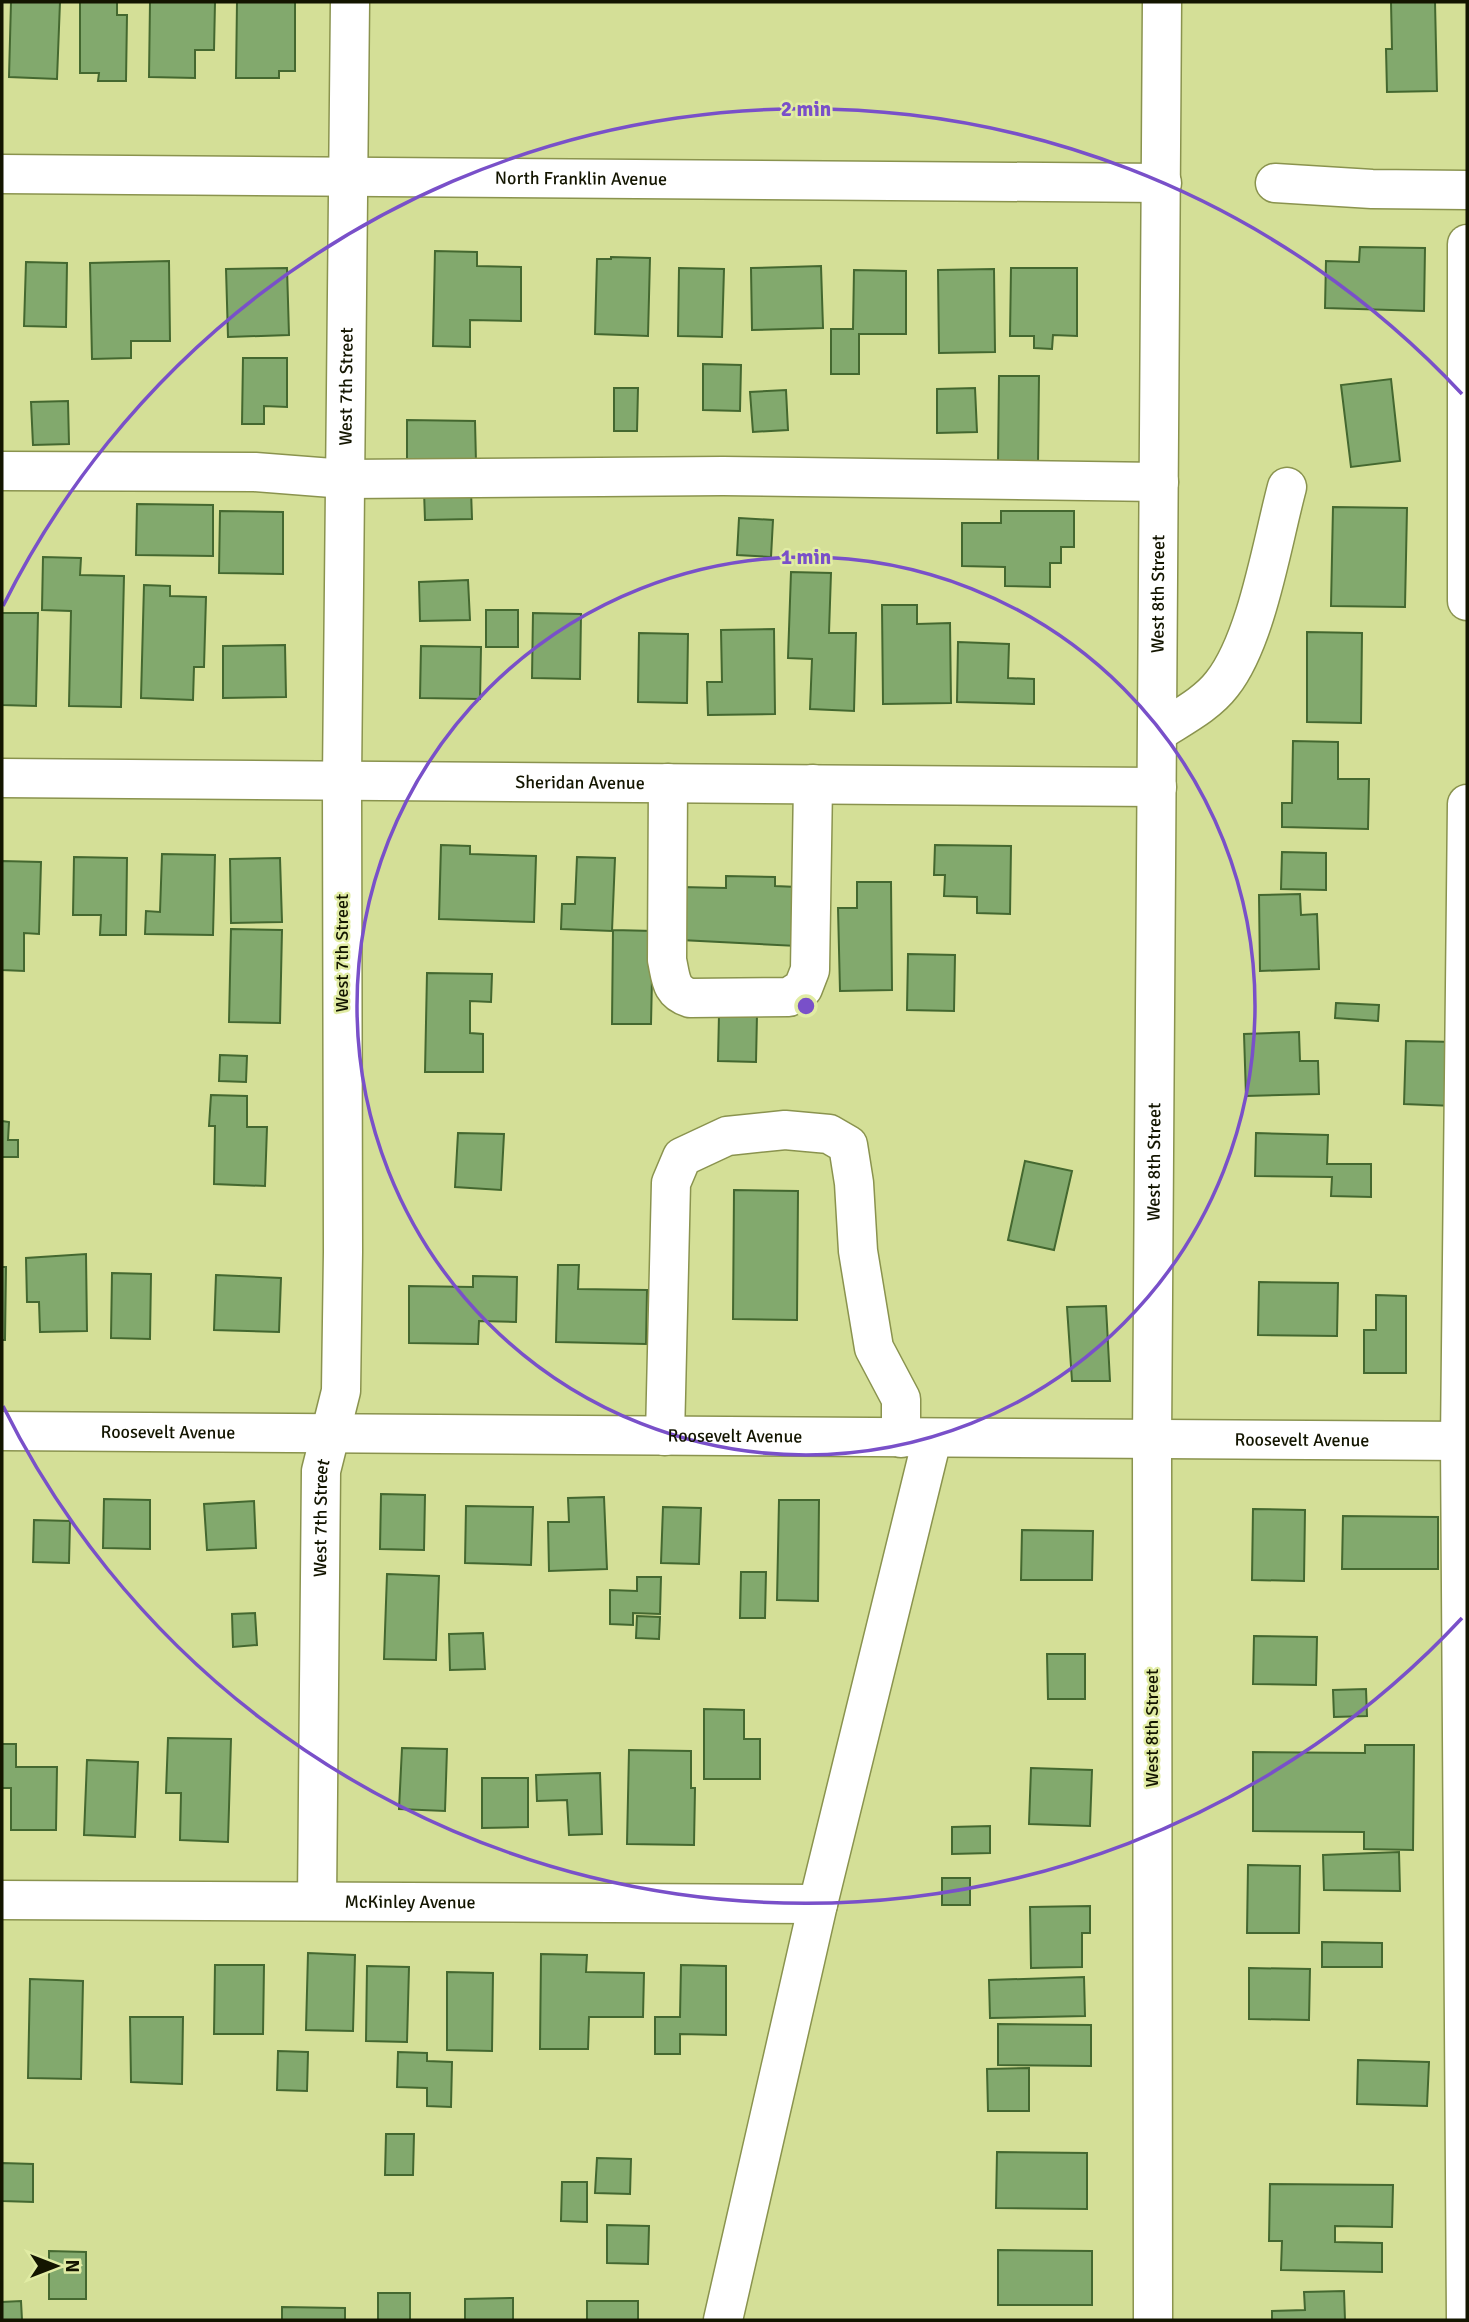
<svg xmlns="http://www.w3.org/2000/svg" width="1469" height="2322" font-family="Signika,sans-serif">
  <rect width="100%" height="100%" fill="#d4df97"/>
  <path fill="#82a96d" stroke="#446830" stroke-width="2" d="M11 2H60L57 79 9 77Z
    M80 2H117V15H127L126 81H98L99 73H80Z
    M150 2H215L214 50H195V78L149 77Z
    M237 2H295V71H279V78H236Z
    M1391 2H1435L1437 91 1387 92 1386 49H1392Z
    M1360 247 1425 248 1424 311 1325 308 1326 261 1359 262Z
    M435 251 477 252V266L521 267V321L470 320V347L433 346Z
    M611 257 650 258 648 336 595 334 597 259H611Z
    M169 261 170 341H131V358L92 359 90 263Z
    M26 262 67 263 66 327 24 326Z
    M821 266 823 328 752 330 751 268Z
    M287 268 289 335 228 337 226 269Z
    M679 268 724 269 722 337 678 336Z
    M1011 268H1077V336L1053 335 1052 349 1034 348V336H1010Z
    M994 269 995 352 939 353 938 270Z
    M854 270 906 271V334H859V374H831V329H853Z
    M243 358H287V407L264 406V424H242Z
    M703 364 741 365 740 411 703 410Z
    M999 376H1039L1038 465 998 464Z
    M1391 379 1400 461 1351 467 1341 385Z
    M614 388H638L637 431H614Z
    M975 388 977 432 937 433V389Z
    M786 390 788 430 753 432 750 392Z
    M68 401 69 444 33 445 31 402Z
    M407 420 475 421 476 463 407 462Z
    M471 490 472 519 425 520 424 491Z
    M137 504 213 505V556L136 555Z
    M1333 507 1407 508 1405 607 1331 606Z
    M220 511 283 512V574L219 573Z
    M1001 511H1074V547H1061V563H1050V587L1005 586V567L962 566V523H1001Z
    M739 518 773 520 771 557 737 555Z
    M43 557 81 558 80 575 124 576 121 707 69 706 71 611 42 610Z
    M791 572 831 573 829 633H856L854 711 810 709 812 659 788 658Z
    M468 580 470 620 420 621 419 582Z
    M144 585 170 586V596L206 597 204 667H194L193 700 141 698Z
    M882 605H917V624L950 623 951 703 883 704Z
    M486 610H518V647H486Z
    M2 613H38L36 706 2 705Z
    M533 613 581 614 580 679 532 678Z
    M774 629 775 714 708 715 707 682H722L721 630Z
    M1307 632 1362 633 1361 723 1307 722Z
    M639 633 688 634 687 703 638 702Z
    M958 642 1009 644 1008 678 1034 679V704L957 702Z
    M285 645 286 697 223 698V646Z
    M421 646 481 647 480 699 420 698Z
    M1293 741 1338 742V779H1369L1368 829 1282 827V803H1292Z
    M441 845 470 846V854L536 856 534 922 439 919Z
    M935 845 1011 846 1010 914 977 913V897L944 896 945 875H934Z
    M1282 852 1326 853V890L1281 889Z
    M162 854 215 855 213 935 145 934 146 911 160 912Z
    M74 857 127 858 126 935H100L101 915H73Z
    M577 857 615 858 612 931 561 929 562 904H575Z
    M280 858 282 922 231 923 230 859Z
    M2 861 41 862 39 934 24 933V971L2 970Z
    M726 876 775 877V886L797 887V946L681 940 682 887 726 888Z
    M857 882H891L892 990 840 991 838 908H857Z
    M1300 894 1301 915 1317 914 1319 969 1260 971 1259 895Z
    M231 929 282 930 280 1023 229 1022Z
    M613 930 653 931 651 1024H612Z
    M908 954 955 955 954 1011 907 1010Z
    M427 973 492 974 491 1002 470 1001V1033L483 1034V1072H425Z
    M1336 1003 1379 1005 1378 1021 1335 1018Z
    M719 1014H757L756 1062 718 1061Z
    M1299 1032 1300 1061H1318L1319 1094 1246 1096 1244 1034Z
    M1406 1041 1456 1042 1454 1106 1404 1104Z
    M220 1055 247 1056 246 1082 219 1081Z
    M211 1095 247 1096V1127H267L265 1186 214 1184 215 1126H209Z
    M2 1121 9 1122 8 1140H18V1157H2Z
    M458 1133 504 1134 501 1190 455 1187Z
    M1256 1133 1328 1135 1327 1164H1371V1197L1331 1196 1332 1177 1255 1176Z
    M1025 1161 1072 1171 1054 1250 1008 1240Z
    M734 1190 798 1191 797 1320 733 1319Z
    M86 1254 87 1331 40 1332 39 1302H27L26 1258Z
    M558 1265H579L578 1289 647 1290 646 1344 556 1342Z
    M2 1267H6L5 1340H2Z
    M112 1273 151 1274 150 1339 111 1338Z
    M216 1275 281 1278 279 1332 214 1330Z
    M473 1276 517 1277 516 1322 479 1321 478 1344 409 1343V1286L473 1287Z
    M1259 1282 1338 1283 1337 1336 1258 1335Z
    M1376 1295 1406 1296V1373H1364V1330H1376Z
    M1106 1306 1110 1381H1072L1067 1307Z
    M381 1494 425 1495 424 1550 380 1549Z
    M604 1497 607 1569 549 1571 548 1522H569L568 1498Z
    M104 1499 150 1500V1549L103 1548Z
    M779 1500H819L818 1601 777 1600Z
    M254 1501 256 1548 207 1550 204 1504Z
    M466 1506 533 1507 531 1565 465 1563Z
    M663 1507 701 1508 699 1564 661 1563Z
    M1253 1509 1305 1510 1304 1581 1252 1580Z
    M1343 1516 1438 1517V1569H1342Z
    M34 1520 70 1521 69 1563 33 1562Z
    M1022 1530 1093 1531 1092 1580H1021Z
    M741 1572H766L765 1618H740Z
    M387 1574 439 1576 436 1660 384 1659Z
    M637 1577H661L660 1614 633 1613V1625L610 1624V1590L637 1591Z
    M255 1613 257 1645 233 1647 232 1614Z
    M637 1616 660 1617 659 1639 636 1638Z
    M483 1633 485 1669 450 1670 449 1634Z
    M1254 1636 1317 1637 1316 1685 1253 1684Z
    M1047 1654H1085V1699H1048Z
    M1366 1689 1367 1716 1334 1717 1333 1690Z
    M704 1709 744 1710V1739H760V1779H704Z
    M168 1738 231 1739 228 1842 180 1840 181 1793H166Z
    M2 1744H16V1767H57L56 1830H11V1788H2Z
    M1365 1745H1414L1413 1850 1364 1849V1832L1253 1831V1752L1365 1753Z
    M402 1748 447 1749 445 1811 399 1809Z
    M629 1750 691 1751V1788H695L694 1845 627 1844Z
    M87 1760 138 1762 135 1837 84 1835Z
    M1031 1768 1092 1770 1090 1826 1029 1824Z
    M600 1773 602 1834 569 1835 567 1800 537 1801 536 1775Z
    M482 1778H528V1827L482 1828Z
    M990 1826V1853L952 1854V1827Z
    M1399 1852 1400 1891 1324 1890 1323 1855Z
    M1248 1865 1300 1866 1299 1933H1247Z
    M942 1878H970V1905H942Z
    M1090 1906V1933H1082V1967L1031 1968 1030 1907Z
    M1322 1942 1382 1943V1967H1322Z
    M308 1953 355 1955 353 2031 306 2030Z
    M541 1954 587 1955 586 1972 644 1973 643 2017H589L588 2049H540Z
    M215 1965H264L263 2034H214Z
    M681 1965 726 1966V2035L680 2034V2054H655V2017H680Z
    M367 1966 409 1967 407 2042 366 2041Z
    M1249 1968 1310 1969 1309 2020 1249 2019Z
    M447 1972 493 1973 492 2051 447 2050Z
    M1084 1977 1085 2016 990 2018 989 1980Z
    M30 1979 83 1981 81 2079 28 2078Z
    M130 2017H183L182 2084 131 2082Z
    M998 2024 1091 2025V2066L998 2065Z
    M278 2051 308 2052 307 2091 277 2090Z
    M398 2052 427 2053V2061L452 2062 451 2107 427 2106V2088L397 2087Z
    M1358 2060 1429 2062 1427 2106 1357 2104Z
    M1029 2068V2111H988L987 2069Z
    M386 2134H414L413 2175H385Z
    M997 2152 1087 2153V2209L996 2208Z
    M597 2158 631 2159 630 2194 595 2193Z
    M2 2163 33 2164V2202L2 2201Z
    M562 2182H587V2222L561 2221Z
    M1270 2184 1393 2185 1392 2227 1335 2226V2242L1382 2243V2272L1281 2270 1282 2241H1269Z
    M607 2225 649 2226 648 2264 607 2263Z
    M998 2250 1092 2251V2305H998Z
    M49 2251 86 2252V2299H49Z
    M1344 2291 1345 2320H1272V2311L1305 2310 1304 2292Z
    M378 2293H410V2320H378Z
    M513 2298V2320H465V2299Z
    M21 2301 22 2320H2V2302Z
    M587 2301H638V2320H587Z
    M282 2307 345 2308V2320H282Z"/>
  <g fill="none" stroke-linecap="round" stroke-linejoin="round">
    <g stroke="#8a934e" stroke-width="41">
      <g id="minor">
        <path id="s1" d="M2 174 1162 183"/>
        <path d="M1275 183 1372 189 1467 190"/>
        <path d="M1467 244V601"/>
        <path d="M2 471 255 472 345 479 723 476 1159 482"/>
        <path d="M1158 732C1179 718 1206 705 1222 684 1257 640 1272 543 1287 487"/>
        <path id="s2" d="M2 778 1157 787"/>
        <path d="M668 783 667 960C671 978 670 992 690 998L789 997 803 988 810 970 813 784"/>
        <path id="s3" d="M2 1431 1467 1441"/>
        <path d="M665 1436 671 1183 682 1157 727 1136 785 1130 829 1134 848 1145 854 1183 858 1251 874 1348 901 1399V1438"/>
        <path id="s4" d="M2 1900 818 1904"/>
        <path id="s5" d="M317 1901 321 1471 341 1391 343 1252 342 780 350 2"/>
        <path d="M723 2320 818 1904 932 1439"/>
        <path id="s6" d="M1153 2320 1152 1441 1162 2"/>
        <path d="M1466 2320 1460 1441 1467 804"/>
      </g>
    </g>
    <use href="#minor" stroke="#fff" stroke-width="38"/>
  </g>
  <g fill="none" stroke="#7950c9" stroke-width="3.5">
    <circle cx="806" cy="1006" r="449"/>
    <path d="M1462 1618A897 897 0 0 1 3 1406M3 606A897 897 0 0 1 1462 394"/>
  </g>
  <g text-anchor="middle" stroke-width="5" stroke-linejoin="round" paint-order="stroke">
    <g font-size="18" fill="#131500" stroke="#e1eca4">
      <text dy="6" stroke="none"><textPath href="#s1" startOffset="579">North Franklin Avenue</textPath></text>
      <text dy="6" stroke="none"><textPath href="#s5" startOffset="1517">West 7th Street</textPath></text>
      <text dy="6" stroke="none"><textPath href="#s6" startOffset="1726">West 8th Street</textPath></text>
      <text dy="6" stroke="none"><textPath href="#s2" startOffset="578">Sheridan Avenue</textPath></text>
      <text transform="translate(342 953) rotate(-90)" y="6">West 7th Street</text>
      <text dy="6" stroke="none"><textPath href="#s6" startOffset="1158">West 8th Street</textPath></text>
      <text dy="6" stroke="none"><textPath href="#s3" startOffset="166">Roosevelt Avenue</textPath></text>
      <text dy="6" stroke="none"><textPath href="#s3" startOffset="733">Roosevelt Avenue</textPath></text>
      <text dy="6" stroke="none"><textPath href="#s3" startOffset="1300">Roosevelt Avenue</textPath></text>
      <text dy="6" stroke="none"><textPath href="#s5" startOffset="383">West 7th Street</textPath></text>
      <text transform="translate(1152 1728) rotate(-90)" y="6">West 8th Street</text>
      <text dy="6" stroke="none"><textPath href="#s4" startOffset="408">McKinley Avenue</textPath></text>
    </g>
  </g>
  <circle cx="806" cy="1006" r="10" fill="#7950c9" stroke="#e1eca4" stroke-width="3.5"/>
  <g font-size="21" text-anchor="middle" font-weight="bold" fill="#7950c9" stroke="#e1eca4" stroke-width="5" stroke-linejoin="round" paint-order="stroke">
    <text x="806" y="116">2 min</text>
    <text x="806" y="564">1 min</text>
  </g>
  <rect width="1469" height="2322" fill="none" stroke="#131500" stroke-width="7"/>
  <g transform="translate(56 2266) rotate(90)" stroke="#e1eca4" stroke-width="5" paint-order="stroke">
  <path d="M0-5L12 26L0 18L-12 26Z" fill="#131500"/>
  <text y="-10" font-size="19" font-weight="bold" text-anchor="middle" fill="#131500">N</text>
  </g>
</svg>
